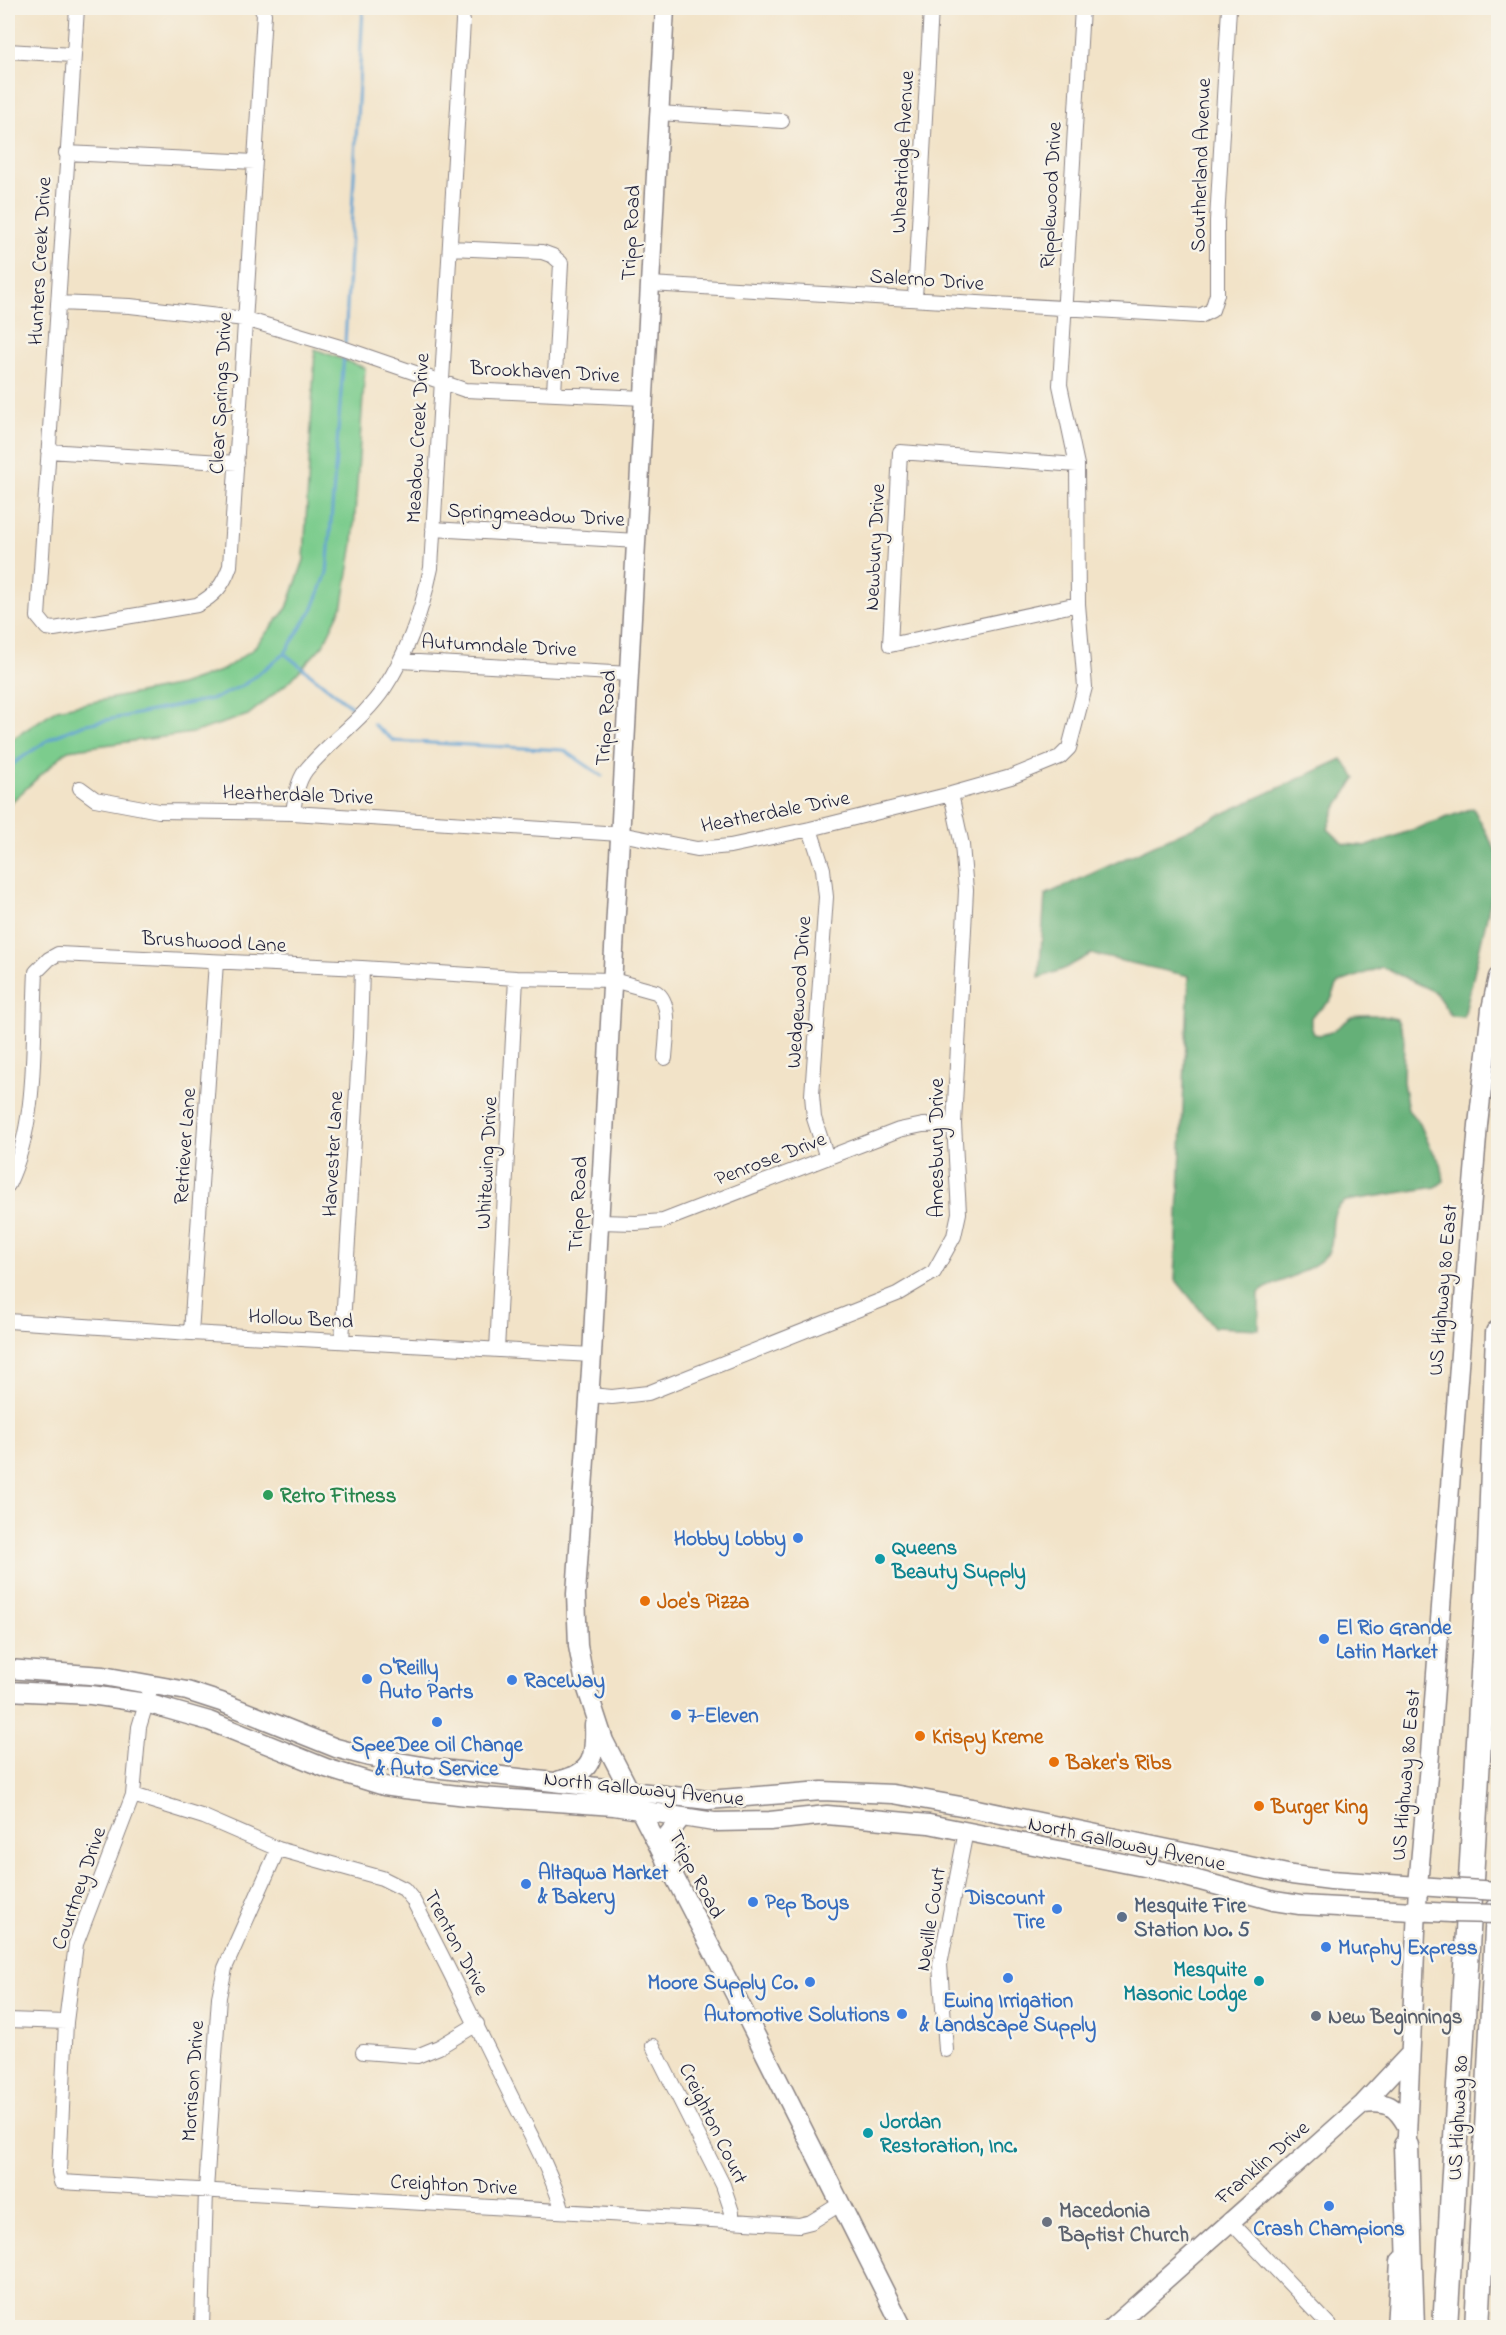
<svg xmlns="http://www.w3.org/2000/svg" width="1506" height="2335" font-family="'Indie Flower',sans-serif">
  <rect width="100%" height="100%" fill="#f7f3e8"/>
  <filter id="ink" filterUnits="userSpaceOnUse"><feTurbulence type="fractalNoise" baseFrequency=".0167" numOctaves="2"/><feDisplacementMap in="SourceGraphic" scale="12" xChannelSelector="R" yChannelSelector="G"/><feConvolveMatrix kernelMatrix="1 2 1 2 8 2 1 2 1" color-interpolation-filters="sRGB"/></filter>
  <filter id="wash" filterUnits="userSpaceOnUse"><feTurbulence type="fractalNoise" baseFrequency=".008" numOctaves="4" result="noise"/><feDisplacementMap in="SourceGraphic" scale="24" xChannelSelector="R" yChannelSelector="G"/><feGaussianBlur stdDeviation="1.35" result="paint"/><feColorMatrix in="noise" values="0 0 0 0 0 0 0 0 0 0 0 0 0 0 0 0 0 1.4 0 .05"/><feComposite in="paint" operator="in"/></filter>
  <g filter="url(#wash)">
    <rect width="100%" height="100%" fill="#f2e3c8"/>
    <path fill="#7ccc8d" stroke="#4f7764" stroke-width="1.5" d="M315 349 365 368 353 543 343 604 323 645 291 680 248 715 192 733 68 750 8 805V742L57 709 180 685 223 670 253 649 287 608 304 560Z"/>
    <path fill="#65b078" stroke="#44695a" stroke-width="1.5" d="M1342 759 1356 778 1334 811 1328 829 1344 844 1368 846 1473 808 1498 855V868L1464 1017 1451 1016 1435 992 1382 967 1338 983 1331 1000 1311 1017V1026L1314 1034C1331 1038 1339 1024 1353 1017 1366 1012 1385 1016 1397 1019L1404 1036 1403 1082 1408 1110 1420 1124 1431 1149 1441 1163 1444 1181 1436 1187 1346 1201C1324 1213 1338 1235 1328 1253 1321 1266 1280 1282 1266 1288L1259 1293V1329L1214 1327 1175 1279 1189 976 1091 954 1064 969 1039 978 1045 895Z"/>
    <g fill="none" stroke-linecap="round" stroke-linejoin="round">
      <path stroke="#5da0d1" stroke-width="3" d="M345 344 363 8
        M285 654 352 707
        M373 724 394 741 564 750 602 776
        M8 769 17 761 51 738 82 725 216 698 245 684 285 653 313 608 327 573 344 354"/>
    </g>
  </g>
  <g filter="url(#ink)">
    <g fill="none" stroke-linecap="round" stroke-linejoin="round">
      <g stroke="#8a8282" stroke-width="16">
        <path id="street" d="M77 8 38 617 47 628 54 629 197 605C215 595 223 586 230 566L264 14 261 8
          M8 51 72 55
          M659 113 782 121
          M66 153 255 162
          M450 248 542 252 553 256 561 263 554 393
          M650 284 1200 316 1212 310 1217 294V221L1229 8
          M915 298 931 8
          M58 303 130 306 245 319 340 347 465 390 644 398
          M48 451 237 463
          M1077 465 900 452 890 645 1078 604
          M433 529 637 541
          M401 661 630 674
          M80 788 95 799 159 811 293 813 620 834 697 849 730 846 810 829 951 794 1011 777 1060 757 1069 748 1085 687 1078 604 1077 465 1060 385 1082 8
          M293 813C295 798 297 782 306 770 330 741 363 720 385 687 409 651 422 610 431 568L463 21
          M810 829 823 869 826 897 812 1095 814 1118 827 1158
          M8 1185C39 1120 32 1043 36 972L49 959 58 954 362 968 516 978 613 980 656 992C673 1003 666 1039 665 1058
          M599 1222 636 1223 663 1221 899 1130 923 1125 954 1124
          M8 1321 191 1333 592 1355
          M191 1333 216 962
          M342 1341 360 1038 362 968
          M497 1350 516 978
          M590 1395 612 1397 648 1393 897 1294 934 1272 954 1236 959 1213 954 1124 966 890 962 845 951 794
          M149 1694 139 1727 133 1795 76 1944 66 2022 59 2172 61 2182 799 2225 811 2222 840 2204
          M133 1795 204 1817 278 1849 382 1878 404 1889 413 1900C448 1966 480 2034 514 2102 532 2138 551 2172 563 2211
          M8 2020 66 2022
          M653 2046 723 2185 732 2212V2221
          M946 2050 940 1965 966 1831
          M363 2052 417 2056 439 2047 477 2024
          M1229 2220 1332 2328
          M202 2328 206 2190 219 1997 225 1968 278 1849"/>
      </g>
      <g stroke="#8a8282" stroke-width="21">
        <path id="secondary" d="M665 8 592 1355 576 1594 578 1646 585 1683 604 1741 737 1998 903 2328
          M8 1669 103 1676 187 1691 221 1702 336 1748 370 1757 434 1768 708 1800 822 1791 893 1794 972 1808 1292 1875 1331 1880 1448 1888
          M8 1691 91 1695 146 1703 209 1721 326 1768 384 1786 405 1789 467 1796 614 1806 714 1822 770 1821 827 1815 929 1824 1168 1872 1274 1901 1300 1905 1451 1913
          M560 1780C594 1773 595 1755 594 1725
          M665 1860 666 1837 682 1817
          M1363 2104C1387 2101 1395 2105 1407 2126
          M1406 2158 1418 1885 1430 1754 1469 1233 1478 1125 1491 1009 1498 977
          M1111 2328 1363 2104 1410 2054
          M1396 2328 1400 2261"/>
      </g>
      <g stroke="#8a8282" stroke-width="27">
        <path id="highway" d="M1406 2146 1412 2328
          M1445 2328 1490 1551 1498 1333
          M1477 2328 1498 1910"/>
      </g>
      <use href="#street" stroke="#fff" stroke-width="14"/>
      <use href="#secondary" stroke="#fff" stroke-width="18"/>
      <use href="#highway" stroke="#fff" stroke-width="24"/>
      <g stroke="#8a8282" stroke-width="21" stroke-linecap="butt">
        <path id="secondary-bridge" d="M1448 1888 1498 1891
          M1451 1913 1498 1914"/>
      </g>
      <use href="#secondary-bridge" stroke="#fff" stroke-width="18"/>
    </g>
  </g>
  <circle fill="#2e9e5b" stroke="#f7f3e8" stroke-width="2" cx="268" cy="1495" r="6"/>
  <g fill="#3f7fe0" stroke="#f7f3e8" stroke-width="2">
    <circle cx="798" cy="1538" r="6"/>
    <circle cx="1324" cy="1639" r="6"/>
    <circle cx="367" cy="1679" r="6"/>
    <circle cx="512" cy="1680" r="6"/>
    <circle cx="676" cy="1715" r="6"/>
    <circle cx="437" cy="1722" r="6"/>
    <circle cx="526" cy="1884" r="6"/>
    <circle cx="753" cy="1902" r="6"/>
    <circle cx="1057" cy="1909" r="6"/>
    <circle cx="1326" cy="1947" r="6"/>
    <circle cx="1008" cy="1978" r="6"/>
    <circle cx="810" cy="1982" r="6"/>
    <circle cx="902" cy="2014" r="6"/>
    <circle cx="1329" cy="2206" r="6"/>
  </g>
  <g fill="#0f9aa8" stroke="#f7f3e8" stroke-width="2">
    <circle cx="880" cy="1559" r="6"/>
    <circle cx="1259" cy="1981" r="6"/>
    <circle cx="868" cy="2133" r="6"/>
  </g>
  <g fill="#e8710a" stroke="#f7f3e8" stroke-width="2">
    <circle cx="645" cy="1601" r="6"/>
    <circle cx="920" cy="1736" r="6"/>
    <circle cx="1054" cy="1762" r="6"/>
    <circle cx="1259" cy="1806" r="6"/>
  </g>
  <circle fill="#5c6f8a" stroke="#f7f3e8" stroke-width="2" cx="1122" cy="1917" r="6"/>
  <g fill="#6b7280" stroke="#f7f3e8" stroke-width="2">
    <circle cx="1316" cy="2016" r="6"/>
    <circle cx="1047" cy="2222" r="6"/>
  </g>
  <g text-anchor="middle" stroke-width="5" stroke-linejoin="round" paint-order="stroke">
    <g font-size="21" fill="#22223b" stroke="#f7f3e8">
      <text transform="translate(902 152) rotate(-87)" y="7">Wheatridge Avenue</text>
      <text transform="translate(1200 165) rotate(-88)" y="7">Southerland Avenue</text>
      <text transform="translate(1050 195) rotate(-87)" y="7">Ripplewood Drive</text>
      <text transform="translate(630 233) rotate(-87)" y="7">Tripp Road</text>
      <text transform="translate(39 261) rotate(-87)" y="7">Hunters Creek Drive</text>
      <text transform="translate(927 279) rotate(4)" y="7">Salerno Drive</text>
      <text transform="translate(545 371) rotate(3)" y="7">Brookhaven Drive</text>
      <text transform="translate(220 393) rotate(-87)" y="7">Clear Springs Drive</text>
      <text transform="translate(417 438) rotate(-87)" y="7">Meadow Creek Drive</text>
      <text transform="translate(536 514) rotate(3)" y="7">Springmeadow Drive</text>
      <text transform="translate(874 547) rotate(-87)" y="7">Newbury Drive</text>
      <text transform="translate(499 645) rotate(3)" y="7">Autumndale Drive</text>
      <text transform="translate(605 718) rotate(-86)" y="7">Tripp Road</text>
      <text transform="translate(298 794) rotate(2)" y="7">Heatherdale Drive</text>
      <text transform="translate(775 811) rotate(-11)" y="7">Heatherdale Drive</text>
      <text transform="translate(214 941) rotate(3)" y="7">Brushwood Lane</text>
      <text transform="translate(798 992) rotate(-86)" y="7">Wedgewood Drive</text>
      <text transform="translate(184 1146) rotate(-86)" y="7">Retriever Lane</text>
      <text transform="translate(936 1148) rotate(-90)" y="7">Amesbury Drive</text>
      <text transform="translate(332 1154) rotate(-87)" y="7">Harvester Lane</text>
      <text transform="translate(770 1158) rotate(-21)" y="7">Penrose Drive</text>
      <text transform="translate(486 1163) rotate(-87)" y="7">Whitewing Drive</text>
      <text transform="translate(577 1204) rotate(-87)" y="7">Tripp Road</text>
      <text transform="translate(1442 1290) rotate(-85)" y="7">US Highway 80 East</text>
      <text transform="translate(301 1318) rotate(3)" y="7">Hollow Bend</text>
      <text transform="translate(1405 1775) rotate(-85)" y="7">US Highway 80 East</text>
      <text transform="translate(644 1788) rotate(6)" y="7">North Galloway Avenue</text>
      <text transform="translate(1127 1843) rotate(12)" y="7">North Galloway Avenue</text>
      <text transform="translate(697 1874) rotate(62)" y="7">Tripp Road</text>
      <text transform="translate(78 1888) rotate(-71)" y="7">Courtney Drive</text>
      <text transform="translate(930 1919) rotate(-81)" y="7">Neville Court</text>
      <text transform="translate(457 1942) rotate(62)" y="7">Trenton Drive</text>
      <text transform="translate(192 2081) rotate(-86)" y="7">Morrison Drive</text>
      <text transform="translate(1457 2118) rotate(-87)" y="7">US Highway 80</text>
      <text transform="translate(714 2123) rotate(64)" y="7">Creighton Court</text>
      <text transform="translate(1262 2162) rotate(-41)" y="7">Franklin Drive</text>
      <text transform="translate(454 2184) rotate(3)" y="7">Creighton Drive</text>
    </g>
    <g font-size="21" font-weight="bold" fill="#27864d" stroke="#f7f3e8" text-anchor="start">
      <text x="280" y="1502">Retro Fitness</text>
    </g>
    <g font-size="21" font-weight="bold" fill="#366cbe" stroke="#f7f3e8" text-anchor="start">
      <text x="786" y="1545" text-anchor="end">Hobby Lobby</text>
      <text x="1336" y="1634">El Rio Grande<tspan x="1336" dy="24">Latin Market</tspan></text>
      <text x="379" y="1674">O'Reilly<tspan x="379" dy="24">Auto Parts</tspan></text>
      <text x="524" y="1687">RaceWay</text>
      <text x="688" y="1722">7-Eleven</text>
      <text x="437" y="1751" text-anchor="middle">SpeeDee Oil Change<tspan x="437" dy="24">&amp; Auto Service</tspan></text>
      <text x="538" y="1879">Altaqwa Market<tspan x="538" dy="24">&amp; Bakery</tspan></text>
      <text x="1045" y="1904" text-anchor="end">Discount<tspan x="1045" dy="24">Tire</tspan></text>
      <text x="765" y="1909">Pep Boys</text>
      <text x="1338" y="1954">Murphy Express</text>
      <text x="798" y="1989" text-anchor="end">Moore Supply Co.</text>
      <text x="1008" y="2007" text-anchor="middle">Ewing Irrigation<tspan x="1008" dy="24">&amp; Landscape Supply</tspan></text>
      <text x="890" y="2021" text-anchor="end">Automotive Solutions</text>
      <text x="1329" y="2235" text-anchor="middle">Crash Champions</text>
    </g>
    <g font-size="21" font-weight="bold" fill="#0d838f" stroke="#f7f3e8" text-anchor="start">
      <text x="892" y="1554">Queens<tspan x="892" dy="24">Beauty Supply</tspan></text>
      <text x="1247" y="1976" text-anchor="end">Mesquite<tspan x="1247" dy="24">Masonic Lodge</tspan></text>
      <text x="880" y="2128">Jordan<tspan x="880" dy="24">Restoration, Inc.</tspan></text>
    </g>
    <g font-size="21" font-weight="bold" fill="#c56008" stroke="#f7f3e8" text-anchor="start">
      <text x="657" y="1608">Joe's Pizza</text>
      <text x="932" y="1743">Krispy Kreme</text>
      <text x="1066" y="1769">Baker's Ribs</text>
      <text x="1271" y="1813">Burger King</text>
    </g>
    <g font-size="21" font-weight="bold" fill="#4e5e75" stroke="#f7f3e8" text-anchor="start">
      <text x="1134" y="1912">Mesquite Fire<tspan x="1134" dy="24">Station No. 5</tspan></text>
    </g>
    <g font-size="21" font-weight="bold" fill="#5b616d" stroke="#f7f3e8" text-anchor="start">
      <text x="1328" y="2023">New Beginnings</text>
      <text x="1059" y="2217">Macedonia<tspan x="1059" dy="24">Baptist Church</tspan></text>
    </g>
  </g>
  <rect width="1506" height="2335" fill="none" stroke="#f7f3e8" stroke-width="30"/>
</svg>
